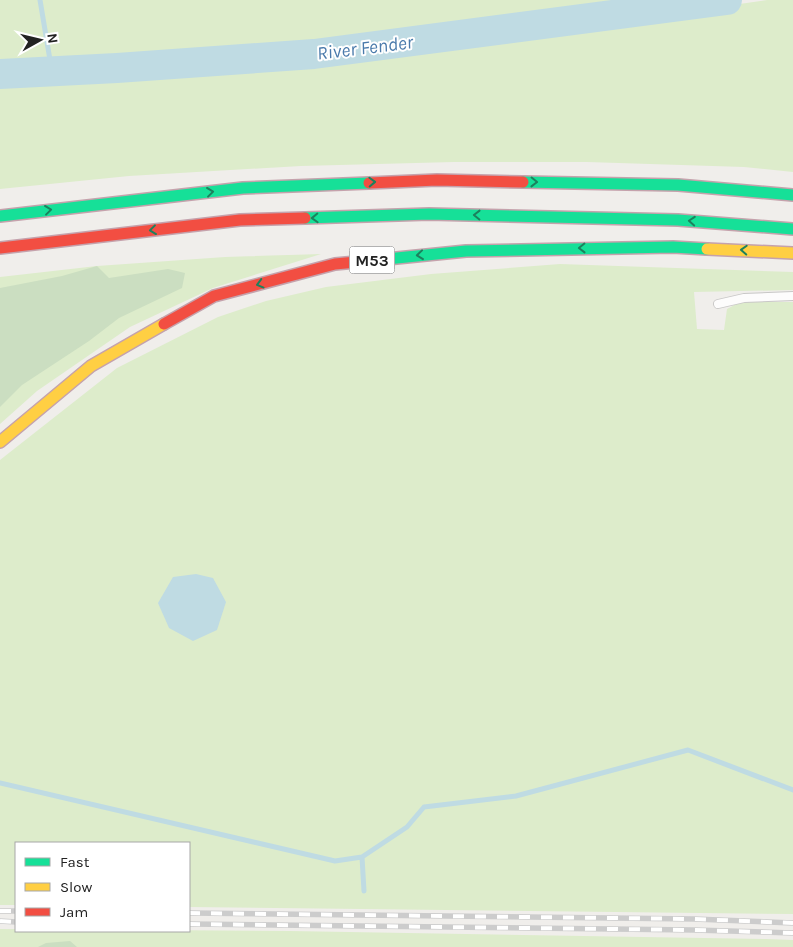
<svg xmlns="http://www.w3.org/2000/svg" width="793" height="947" font-family="Karla,sans-serif">
  <rect width="100%" height="100%" fill="#f0eeeb"/>
  <path fill="#ddeccb" d="M0 0H695L557 18 418 38 231 55 0 70Z
    M767 0H793V172L744 167 587 162H454L301 166 129 176 0 189V77L222 66 656 16Z
    M321 254 213 288 130 327 37 391 0 424V277L97 266 225 257Z
    M560 264 793 272V290L694 292 697 329 724 330 727 309 740 302H793V914L189 907V843H16V905H0V460L117 368 218 317 266 301 326 287 431 274Z
    M0 929 290 931 766 939 793 940V947H0Z"/>
  <path fill="#cbdec1" d="M97 266 109 278 168 269 185 273 182 288 119 318 89 341 22 385 0 407V288L62 276Z
    M70 941 77 947H38L46 943Z"/>
  <path fill="#bfdbe3" d="M196 574 213 578 226 602 217 630 193 641 169 628 158 603 173 577Z"/>
  <g fill="none" stroke-linecap="round" stroke-linejoin="round">
    <path stroke="#bfdbe3" stroke-width="5" d="M40 0 51 66
      M0 783 335 861 362 857 407 827 424 807 516 796 688 750 793 790
      M362 857 364 891"/>
    <path stroke="#bfdbe3" stroke-width="30" d="M0 74 117 68 314 54 727 0"/>
    <g stroke="#c9c8c7" stroke-width="10">
      <path id="lane" d="M718 304 744 298 793 296"/>
    </g>
    <g stroke="#c5a2ac" stroke-width="14">
      <path id="fast" d="M523 182 678 185 793 195
        M0 216 243 188 369 183
        M305 218 429 214 678 220 793 229
        M377 260 466 251 673 247 707 249"/>
    </g>
    <g stroke="#c5a2ac" stroke-width="14">
      <path id="slow" d="M707 249 793 253
        M0 442 91 366 164 324"/>
    </g>
    <g stroke="#c5a2ac" stroke-width="14">
      <path id="jam" d="M369 183 437 180 523 182
        M0 248 240 220 305 218
        M164 324 214 296 335 264 377 260"/>
    </g>
    <use href="#lane" stroke="#fdfcfc" stroke-width="8"/>
    <use href="#fast" stroke="#16e098" stroke-width="11"/>
    <use href="#slow" stroke="#ffcf43" stroke-width="11"/>
    <use href="#jam" stroke="#f24e42" stroke-width="11"/>
    <g stroke="#ccc" stroke-width="5.5">
      <path id="rail" d="M0 911H16
        M189 913 694 919 793 923
        M0 921 16 922
        M189 924 694 930 793 933"/>
    </g>
    <use href="#rail" stroke="#fff" stroke-width="4" stroke-dasharray="11" stroke-linecap="butt"/>
  </g>
  <defs><path id="oneway-chevron" d="M-2-3.5L2.5 0L-2 3.5" fill="none" stroke-width="1.6" stroke-linecap="round" stroke-linejoin="round" transform="scale(1.25)"/></defs>
  <g stroke="#1c815d">
    <use href="#oneway-chevron" transform="translate(372 182) rotate(-2)"/>
    <use href="#oneway-chevron" transform="translate(534 182) rotate(1)"/>
    <use href="#oneway-chevron" transform="translate(210 192) rotate(-7)"/>
    <use href="#oneway-chevron" transform="translate(48 210) rotate(-7)"/>
    <use href="#oneway-chevron" transform="translate(477 215) rotate(-179)"/>
    <use href="#oneway-chevron" transform="translate(315 218) rotate(178)"/>
    <use href="#oneway-chevron" transform="translate(692 221) rotate(-176)"/>
    <use href="#oneway-chevron" transform="translate(153 230) rotate(173)"/>
    <use href="#oneway-chevron" transform="translate(582 248) rotate(179)"/>
    <use href="#oneway-chevron" transform="translate(744 250) rotate(-177)"/>
    <use href="#oneway-chevron" transform="translate(420 255) rotate(174)"/>
    <use href="#oneway-chevron" transform="translate(260 284) rotate(165)"/>
  </g>
  <g text-anchor="middle" stroke-width="4" stroke-linejoin="round" paint-order="stroke">
    <rect fill="#fff" stroke="#646464" stroke-width="1" x="349.5" y="246.5" width="45" height="27" rx="4"/>
    <g font-size="16" font-weight="bold" fill="#222">
      <text x="372" y="266">M53</text>
    </g>
    <g font-size="19" font-style="italic" fill="#4a7aab" stroke="#fff">
      <text transform="translate(365 47) rotate(-7)" y="7">River Fender</text>
    </g>
  </g>
  <rect x="15" y="842" width="175" height="90" fill="#ffffff" stroke="#a7a7a7"/>
  <rect x="25" y="858" width="25" height="8" fill="#16e098" stroke="#a7a7a7"/>
  <text x="60" y="867" font-size="15" fill="#222222">Fast</text>
  <rect x="25" y="883" width="25" height="8" fill="#ffcf43" stroke="#a7a7a7"/>
  <text x="60" y="892" font-size="15" fill="#222222">Slow</text>
  <rect x="25" y="908" width="25" height="8" fill="#f24e42" stroke="#a7a7a7"/>
  <text x="60" y="917" font-size="15" fill="#222222">Jam</text>
  <g transform="translate(40 40) rotate(82)" stroke="#ffffff" stroke-width="4" paint-order="stroke">
  <path d="M0-4L9 19L0 12L-9 19Z" fill="#222222"/>
  <text y="-8" font-size="14" font-weight="bold" text-anchor="middle" fill="#222222">N</text>
  </g>
</svg>
